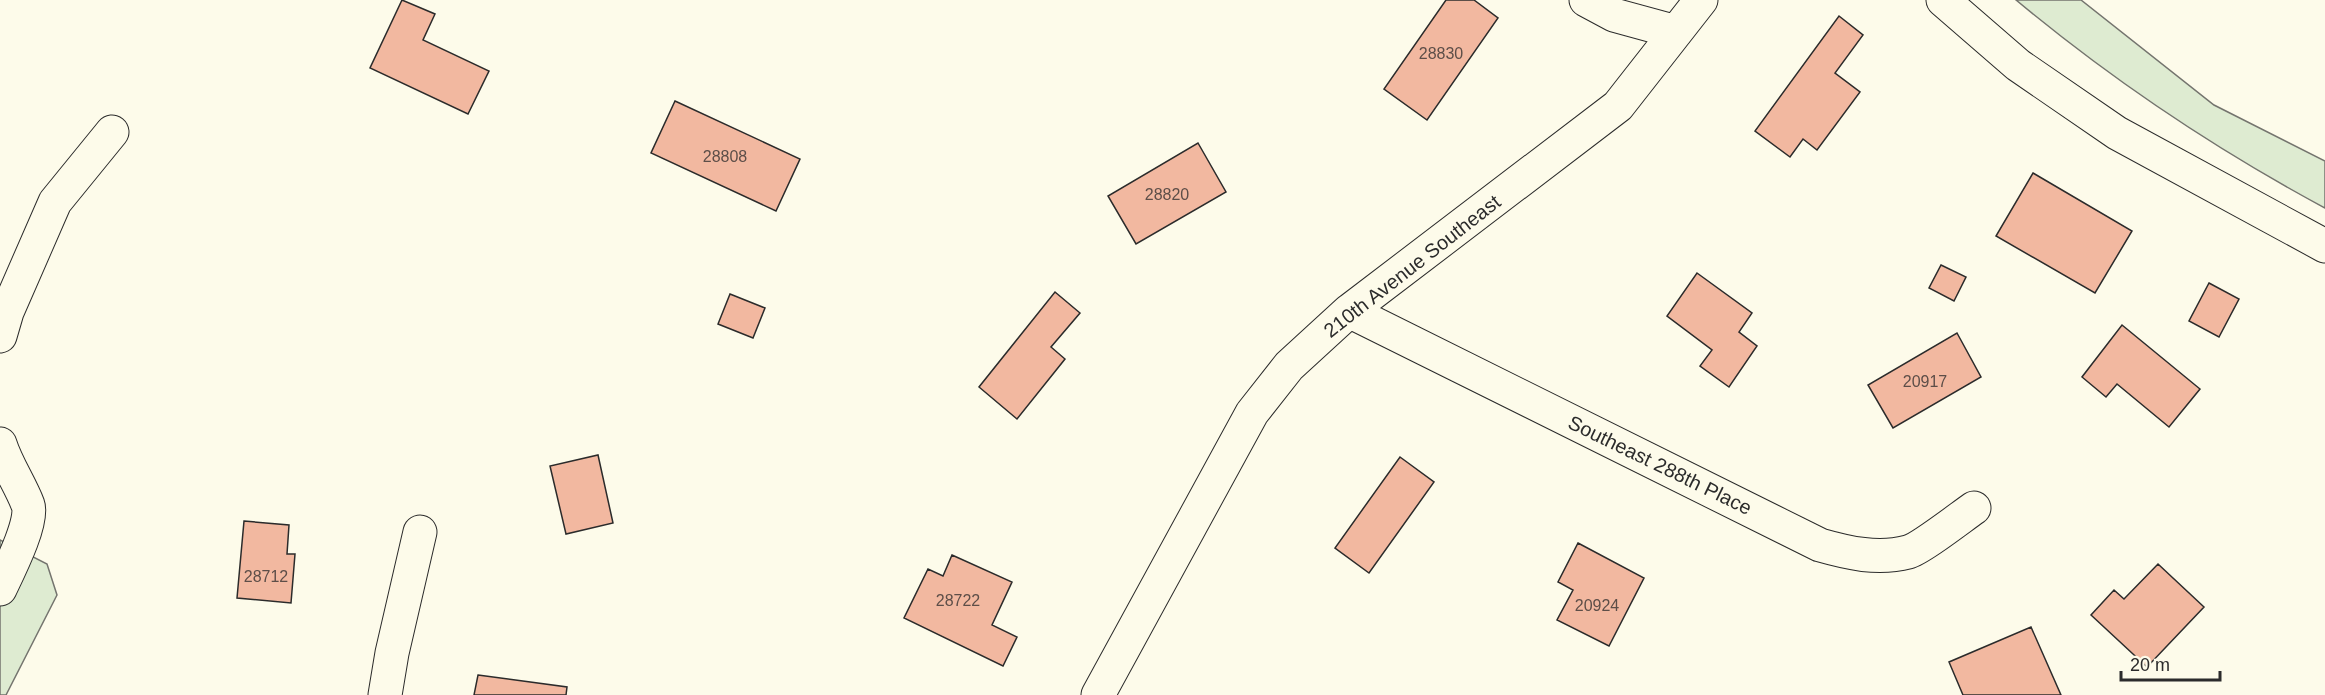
<svg xmlns="http://www.w3.org/2000/svg" width="2325" height="695" font-family="Arial,sans-serif">
  <rect width="100%" height="100%" fill="#fdfbea"/>
  <path fill="#deebd1" stroke="#74746e" stroke-width="1.5" d="M2016 0H2081L2214 105 2325 161V208C2215 149 2111 79 2016 0Z
    M0 540 47 564 57 595 6 695H0Z"/>
  <path fill="#f2b8a0" stroke="#2b2b2b" stroke-width="1.5" d="M402 0 435 14 423 40 489 71 468 114 370 68Z
    M1446 0H1474L1498 18 1427 120 1384 89Z
    M1839 16 1863 35 1835 73 1860 92 1817 150 1803 139 1790 157 1755 131Z
    M675 101 800 159 776 211 651 153Z
    M1198 143 1226 192 1136 244 1108 196Z
    M2033 173 2132 231 2095 293 1996 236Z
    M1941 265 1966 277 1954 301 1929 288Z
    M1697 273 1752 313 1739 332 1757 346 1729 387 1700 366 1712 350 1667 316Z
    M2209 283 2239 299 2219 337 2189 321Z
    M1055 292 1080 313 1051 347 1065 359 1017 419 979 387Z
    M730 294 765 308 753 338 718 324Z
    M2122 325 2200 389 2169 427 2117 384 2106 397 2082 377Z
    M1957 333 1981 377 1893 428 1868 385Z
    M598 455 613 523 566 534 550 466Z
    M1400 457 1434 482 1369 573 1335 548Z
    M244 521 289 525 287 554H295L291 603 237 598Z
    M1578 543 1644 578 1609 646 1557 620 1573 590 1558 582Z
    M952 555 1012 582 992 625 1017 637 1003 666 904 618 928 569 943 576Z
    M2158 564 2204 607 2147 667 2091 615 2114 590 2124 599Z
    M2031 627 2061 695H1963L1949 662Z
    M478 675 567 687 566 695H474Z"/>
  <g fill="none" stroke-linecap="round" stroke-linejoin="round">
    <g stroke="#2b2b2b" stroke-width="35">
      <path id="minor" d="M1586 0 1614 15 1676 32
        M1943 0 2018 65 2117 133 2325 246
        M1349 311 1820 545C1848 553 1878 560 1908 552 1920 549 1961 517 1974 508
        M0 336 7 312 55 202 112 132
        M0 444C7 466 20 484 28 505 34 521 8 572 0 589
        M385 695 392 653 420 532
        M1098 695 1252 413 1289 366 1349 311 1618 106 1701 0"/>
    </g>
    <use href="#minor" stroke="#fdfbea" stroke-width="33"/>
  </g>
  <g text-anchor="middle" stroke-width="4.5" stroke-linejoin="round" paint-order="stroke">
    <g font-size="16" fill="#5d4e48">
      <text x="1441" y="59">28830</text>
      <text x="725" y="162">28808</text>
      <text x="1167" y="200">28820</text>
      <text x="1925" y="387">20917</text>
      <text x="266" y="582">28712</text>
      <text x="958" y="606">28722</text>
      <text x="1597" y="611">20924</text>
    </g>
    <g font-size="20" fill="#2b2b2b" stroke="#fdfbea">
      <text transform="translate(1412 266) rotate(-38)" y="7">210th Avenue Southeast</text>
      <text transform="translate(1660 465) rotate(26)" y="7">Southeast 288th Place</text>
    </g>
  </g>
  <path d="M2121 671v9h99v-9" fill="none" stroke="#2b2b2b" stroke-width="3"/>
  <text x="2130" y="671" font-size="18" fill="#2b2b2b" stroke="#fdfbea" stroke-width="4.5" paint-order="stroke">20 m</text>
</svg>
